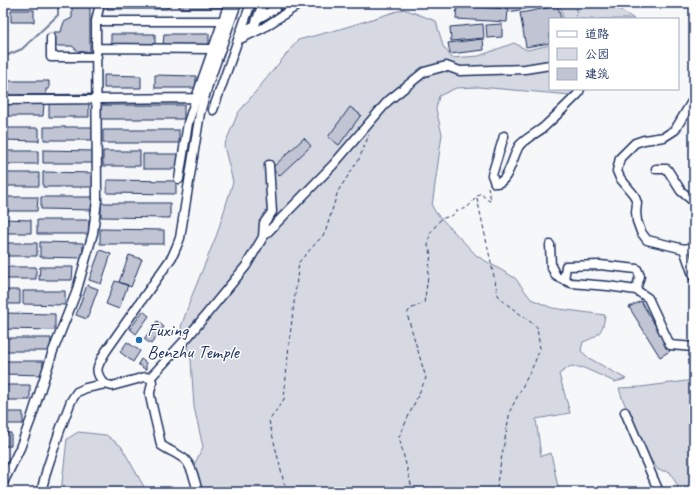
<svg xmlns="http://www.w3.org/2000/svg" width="697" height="495" font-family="Caveat,'LXGW WenKai TC',sans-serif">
  <rect width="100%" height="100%" fill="#f6f7f9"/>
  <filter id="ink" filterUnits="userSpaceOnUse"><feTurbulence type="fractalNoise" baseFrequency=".025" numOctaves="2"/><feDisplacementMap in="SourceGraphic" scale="8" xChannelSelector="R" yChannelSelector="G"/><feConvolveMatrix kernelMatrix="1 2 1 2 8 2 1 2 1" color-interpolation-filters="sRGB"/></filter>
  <g filter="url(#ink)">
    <path fill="#d6d9e2" stroke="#7884a0" d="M560 3H610L634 19H563Z
      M404 9 436 21 443 46 452 58 479 56 514 43 527 50 550 45V89H576L571 95 479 87 456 88 439 96 436 109 442 134 432 206 436 213 477 256 515 278 531 299 552 308 605 315C603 332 599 336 583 342L581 351 589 358 626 379 615 382 584 368 571 366 559 374 570 413 536 419 541 456 551 453 559 492H201L194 465 203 447 194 407 191 360 181 327 191 298 217 234 233 182 224 146 238 113 298 40 340 29Z
      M694 380V492H681L670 472 658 470 649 457 622 398 619 388 641 387Z
      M78 432 106 435 121 446 147 492H61L67 439Z"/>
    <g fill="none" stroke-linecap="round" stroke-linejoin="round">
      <path stroke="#707c99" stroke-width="2" d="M3 57 22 49 58 15V3"/>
    </g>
    <path fill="#c0c4d3" stroke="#1b2f5e" d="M107 3H168V9H107Z
      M179 3H222V8H179Z
      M507 3H539V6L509 12Z
      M457 6 508 9 507 22 456 19Z
      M558 6 561 19H550V43L526 47 520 13Z
      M72 7H90V52H79L72 46H54V32H61L62 28 64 22 72 18Z
      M11 10H34V22H11Z
      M483 24 484 38 451 41 450 27Z
      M502 24V37L487 38 486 25Z
      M111 34H155V45H111Z
      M164 34H209V46H163Z
      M483 39 484 50 450 54 448 43Z
      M104 75 141 76V88H104Z
      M155 75 196 76V88H155Z
      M3 81H49V89H46V95H3Z
      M49 103H89V117H49Z
      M3 104H44L43 116H3Z
      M101 105H184V119H101Z
      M350 107 361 115 339 145 328 137Z
      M44 127H93V140H44Z
      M3 128H39V141L3 140Z
      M103 130H179V143H103Z
      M304 138 311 146 279 176 272 168Z
      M43 150 94 151 93 163H43Z
      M3 151H38V164H3Z
      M103 151H140V166H103Z
      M143 154H178V169H143Z
      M43 172 93 173V187H43Z
      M3 173H39V186H3Z
      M107 180 176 181V194L107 193Z
      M3 197H38L37 211H3Z
      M41 197H93V210L41 209Z
      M101 203H170V218L101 217Z
      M3 219 31 220V233H3Z
      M37 220H89V234H37Z
      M100 229 164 230V244H100Z
      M40 242 83 243V258L40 257Z
      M3 243H37V256H3Z
      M100 250 111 254 101 284 89 280Z
      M129 255 142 259 131 287 119 282Z
      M3 267H36V279H3Z
      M40 267H73L72 280H39Z
      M115 281 128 285 119 309 106 304Z
      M87 285 98 289 87 319 76 315Z
      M3 290H20V304H3Z
      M23 291H65V305L23 304Z
      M641 301 670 351 660 357 629 307Z
      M143 311 149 316 136 334 130 329Z
      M3 313 55 314V330L3 329Z
      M157 321 164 327 151 344 144 339Z
      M3 338H51L50 351H3Z
      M127 342 140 351 133 362 120 352Z
      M141 359 146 363V370L138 364Z
      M3 361H43V375L3 374Z
      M3 385H30V400H3Z
      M3 412H23V424H3Z
      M3 433H11V446H3Z"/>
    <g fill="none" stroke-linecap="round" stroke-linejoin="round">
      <g stroke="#1b2f5e" stroke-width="11">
        <path id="minor" d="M257 19 275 9 278 3
          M96 21H222
          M240 33 255 25 263 3
          M51 38V57H97
          M238 40 263 28 295 7 299 3
          M97 48 212 49
          M3 100 196 98
          M213 110 251 3
          M504 136 492 175 495 183C508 185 513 155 519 146 524 139 537 133 544 127 556 116 567 105 578 94L580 89
          M656 169H667L681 191 694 202
          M179 179 188 123 200 86 229 3
          M263 237 264 223 272 212 269 165
          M550 245 551 266 556 276 571 283 608 286 636 290 648 298 670 345 694 347
          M694 247 684 249 694 278
          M684 249 647 240 641 232 637 221 636 212 637 203 634 195 620 178 617 171 620 158 635 143 644 140 664 137 675 130 694 98
          M564 280 566 266 600 265 637 269 640 276 636 290
          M150 378 187 338 246 266 263 237 333 165 388 101 424 72 446 66 460 71 525 69 550 65
          M150 378C155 383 149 389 150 395 153 412 158 429 161 445 168 450 176 453 183 458 192 464 195 482 198 492
          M105 384C92 371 98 365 106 351L172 257 176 248 180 238 200 113 208 85 237 3
          M625 412 659 492
          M3 483 20 448 31 419 53 351 76 293 93 233 97 200 96 21 100 3
          M41 492 47 469 60 430 71 401 77 392 86 388 105 384 112 386 145 377 150 378"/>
      </g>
      <path stroke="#1b2f5e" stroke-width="1" stroke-dasharray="4 3" stroke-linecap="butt" d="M575 19 578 3
        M477 198 498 295 504 302 537 327 540 349 534 364 510 411 497 483 499 492
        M289 492 284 483 269 421 284 399 289 344 299 262 325 233 338 191 359 159 369 135
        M413 492 399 437 426 378 407 314 410 309 424 303 426 291 431 254 428 246 430 233 441 219 453 215 456 211 467 208 480 193 489 201 491 200 488 187"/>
      <use href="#minor" stroke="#fff" stroke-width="8"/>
    </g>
  </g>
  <circle fill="#1f6fb2" stroke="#fff" stroke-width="1.5" cx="139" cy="340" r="4"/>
  <g text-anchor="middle" stroke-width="3" stroke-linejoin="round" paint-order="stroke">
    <g font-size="19" fill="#1b2f5e" stroke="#fff" text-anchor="start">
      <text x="147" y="336">Fuxing<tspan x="147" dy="22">Benzhu Temple</tspan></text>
    </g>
  </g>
  <rect width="697" height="495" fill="none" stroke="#fff" stroke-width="16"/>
  <rect x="8" y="8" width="681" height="479" fill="none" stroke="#1b2f5e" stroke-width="1.5" filter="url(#ink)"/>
  <rect x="549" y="18" width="130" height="72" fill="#ffffff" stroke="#a4acbf"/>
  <rect x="557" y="31" width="20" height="6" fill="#ffffff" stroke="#a4acbf"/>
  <text x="585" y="38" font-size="12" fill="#1b2f5e">道路</text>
  <rect x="557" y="48" width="20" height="12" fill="#d6d9e2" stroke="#a4acbf"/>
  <text x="585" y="58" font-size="12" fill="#1b2f5e">公园</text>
  <rect x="557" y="68" width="20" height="12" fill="#c0c4d3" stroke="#a4acbf"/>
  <text x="585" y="78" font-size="12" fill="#1b2f5e">建筑</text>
</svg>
